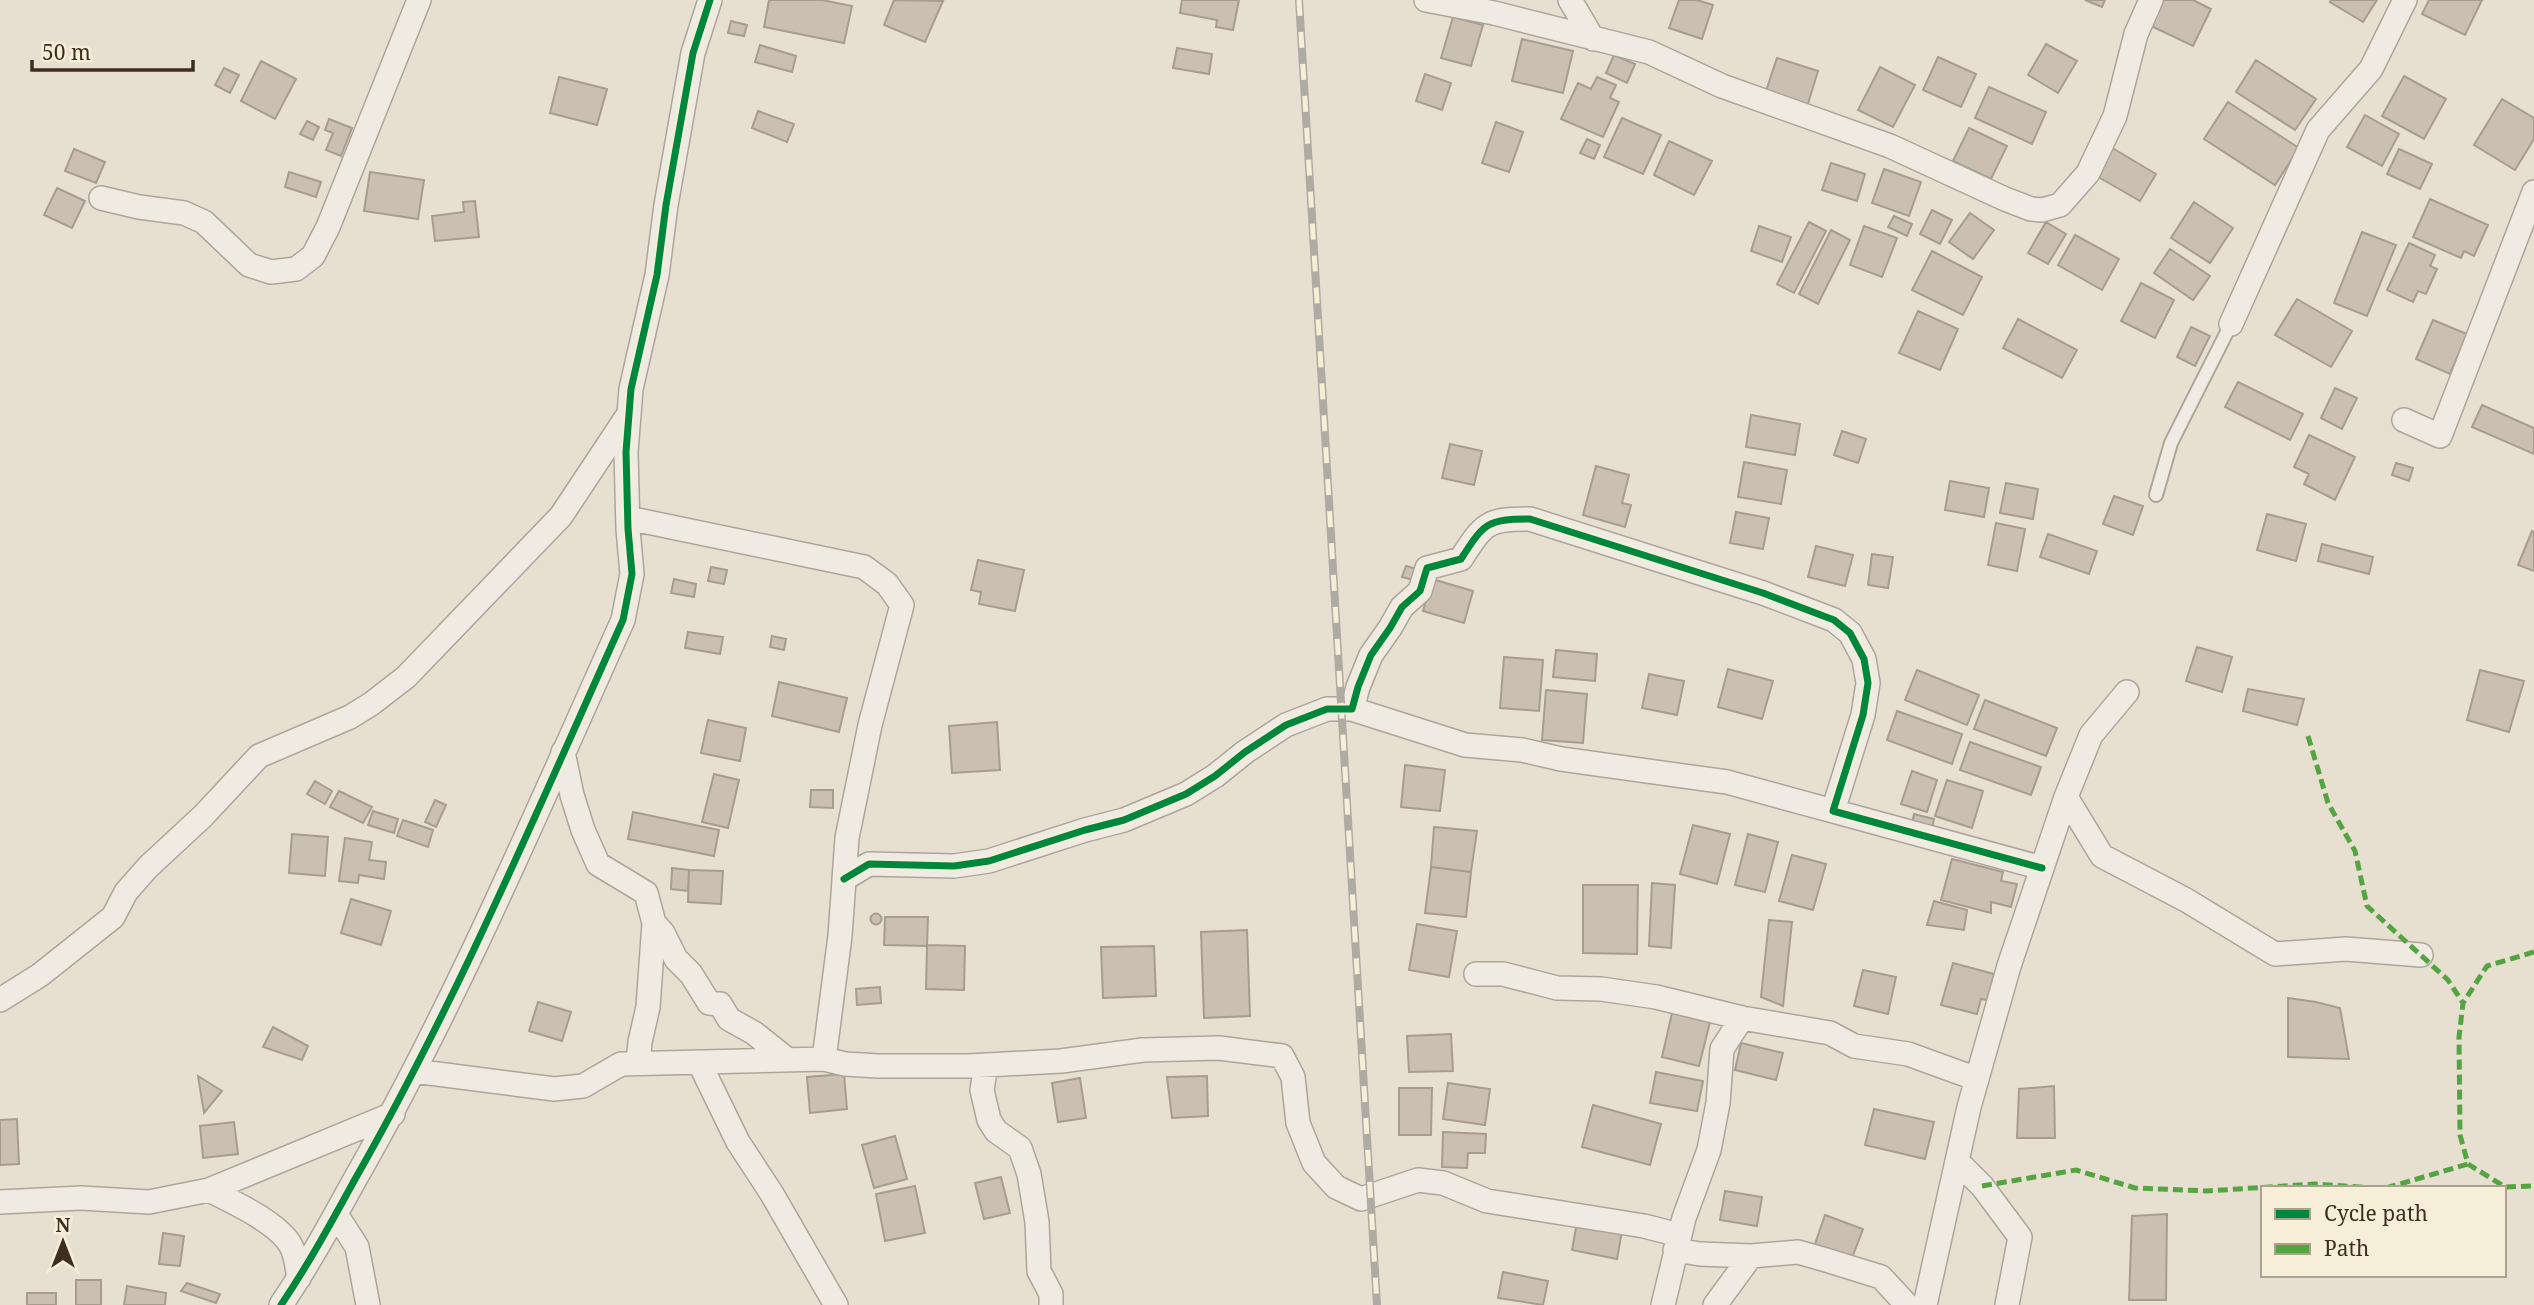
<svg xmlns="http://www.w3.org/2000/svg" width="2534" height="1305" font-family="'Noto Serif',serif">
  <rect width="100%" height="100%" fill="#e7e0d1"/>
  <path fill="#cbbfb2" stroke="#a89c90" stroke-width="2" d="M769 0H822L852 6 844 43 764 27Z
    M894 0 943 1 925 42 884 25Z
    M1182 0H1239L1233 30 1216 27 1217 20 1180 13Z
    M1679 0H1697L1713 5 1702 39 1669 28Z
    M2085 0H2105L2102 7Z
    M2161 0H2193L2211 9 2193 46 2149 25Z
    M2331 0H2377L2363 22 2330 2Z
    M2429 0H2482L2465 35 2422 14Z
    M1453 17 1483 25 1471 66 1441 58Z
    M731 21 747 25 744 36 728 33Z
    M1522 39 1573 51 1563 93 1512 81Z
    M2046 44 2077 61 2058 93 2028 75Z
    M760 45 796 56 792 72 755 62Z
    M1177 48 1212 54 1209 74 1173 68Z
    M1614 55 1635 64 1627 83 1606 73Z
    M1938 57 1976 74 1961 107 1923 90Z
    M1777 58 1818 71 1807 107 1765 94Z
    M2256 60 2316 99 2295 130 2236 92Z
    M261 61 296 79 275 119 241 101Z
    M1880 67 1915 85 1893 127 1858 110Z
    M224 68 239 75 230 93 215 85Z
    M1425 74 1451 83 1442 110 1416 101Z
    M2404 76 2446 99 2424 139 2382 116Z
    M559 77 607 89 597 125 550 113Z
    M1597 77 1616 85 1610 98 1619 102 1603 137 1561 119 1578 83 1591 89Z
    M1989 87 2046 112 2032 144 1975 118Z
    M2502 99 2534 118V139L2515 170 2474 145Z
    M2228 102 2299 148 2275 185 2204 139Z
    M758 111 794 124 787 142 752 128Z
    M2365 115 2399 134 2382 166 2347 147Z
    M1622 118 1661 135 1643 174 1604 157Z
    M329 119 352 128 341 156 326 150 333 133 325 130Z
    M307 121 319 127 313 140 300 134Z
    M1496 122 1523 132 1509 172 1482 163Z
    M1969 128 2007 146 1991 179 1953 161Z
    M1587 139 1600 145 1594 159 1580 153Z
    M1669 141 1712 161 1694 195 1654 175Z
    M2109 146 2156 174 2140 201 2093 174Z
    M74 149 105 162 96 183 65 171Z
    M2399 149 2432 164 2420 189 2387 174Z
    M1831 163 1865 174 1857 201 1822 190Z
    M1884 169 1921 182 1909 216 1872 203Z
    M289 172 321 182 316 197 285 187Z
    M370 172 424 180 418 219 364 211Z
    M57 188 85 201 72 228 44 215Z
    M2430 199 2488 225 2474 256 2464 251 2461 258 2413 237Z
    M475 201 479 237 435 241 432 216 464 212 463 202Z
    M2194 202 2233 228 2210 263 2171 238Z
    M1932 210 1952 220 1940 244 1920 234Z
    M1970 213 1994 230 1973 259 1949 242Z
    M1894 216 1912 224 1907 236 1888 227Z
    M1809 222 1826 231 1794 293 1777 284Z
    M2046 222 2066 234 2048 264 2028 253Z
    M1759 226 1791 237 1782 262 1751 251Z
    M1864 226 1897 238 1882 277 1850 265Z
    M1831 230 1850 240 1818 304 1799 294Z
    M2362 232 2396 245 2367 316 2334 303Z
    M2075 235 2119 259 2102 290 2058 265Z
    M2409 243 2435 255 2430 266 2437 269 2426 294 2418 291 2413 302 2387 290Z
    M2170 249 2210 276 2193 300 2154 273Z
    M1932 251 1982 277 1963 315 1912 290Z
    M2141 283 2174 300 2155 338 2121 321Z
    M2297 299 2352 331 2331 367 2275 335Z
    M1918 311 1958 329 1940 370 1899 353Z
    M2018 319 2077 350 2062 378 2003 348Z
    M2433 320 2467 334 2450 374 2416 359Z
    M2191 327 2210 336 2195 366 2177 357Z
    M2238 382 2303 414 2290 440 2225 407Z
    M2335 388 2357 398 2342 429 2321 418Z
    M2482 405 2534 428V454L2472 427Z
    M1751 415 1800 424 1795 455 1746 447Z
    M1842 431 1866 439 1858 463 1834 455Z
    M2309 435 2355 457 2335 500 2304 484 2309 474 2294 467Z
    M1450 444 1482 451 1474 485 1442 478Z
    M1744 462 1787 470 1781 504 1738 497Z
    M2396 463 2413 468 2409 481 2392 475Z
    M1596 466 1629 475 1622 503 1631 505 1625 527 1583 515Z
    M1950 481 1989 488 1984 517 1945 510Z
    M2006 483 2038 489 2033 519 2000 513Z
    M2114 496 2143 506 2133 535 2103 524Z
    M1736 512 1769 518 1763 549 1730 543Z
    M2267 514 2306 524 2296 561 2257 550Z
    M1996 523 2025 529 2017 571 1988 565Z
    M2532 531 2534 532V571L2518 565Z
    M2048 534 2097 551 2089 574 2040 557Z
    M2322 544 2373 557 2369 574 2318 561Z
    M1816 546 1853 555 1845 586 1808 577Z
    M1872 554 1893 557 1888 588 1868 585Z
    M978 560 1024 570 1015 611 979 604 981 592 971 590Z
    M1406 566 1420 570 1417 581 1402 577Z
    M711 567 727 570 724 584 708 581Z
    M674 579 696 584 694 597 671 593Z
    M1432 579 1473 591 1464 623 1423 611Z
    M688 632 723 637 720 654 685 648Z
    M772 636 786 639 784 650 770 647Z
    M2197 647 2232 657 2222 692 2186 681Z
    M1556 650 1597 654 1595 681 1553 677Z
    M1504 657 1543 660 1539 711 1500 708Z
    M1728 669 1773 681 1762 719 1718 707Z
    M1917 670 1979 695 1967 725 1905 700Z
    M2480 670 2524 681 2509 732 2467 720Z
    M1649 674 1684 681 1677 715 1642 708Z
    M779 682 847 698 839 732 772 716Z
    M2248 689 2304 699 2297 725 2243 711Z
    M1546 690 1587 694 1583 743 1542 740Z
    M1985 700 2057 728 2046 756 1974 729Z
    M1897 711 1962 734 1952 764 1887 740Z
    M708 720 746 728 740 761 701 753Z
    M997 722 1000 770 952 773 949 726Z
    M1970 742 2041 767 2031 795 1960 770Z
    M1405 765 1445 770 1440 811 1401 807Z
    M1912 771 1937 780 1927 812 1901 804Z
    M714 774 739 780 728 828 702 822Z
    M1947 780 1983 791 1972 828 1935 816Z
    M315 781 332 791 325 804 307 794Z
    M811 790H833V808L810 807Z
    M339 791 372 807 363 823 330 807Z
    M435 800 446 805 436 827 425 822Z
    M373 811 398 819 394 833 368 825Z
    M633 812 719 830 714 856 628 839Z
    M1914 814 1934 819 1931 833 1911 828Z
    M403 820 433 830 428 847 397 836Z
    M1693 825 1730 834 1717 884 1680 874Z
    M1434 827 1477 831 1471 872 1431 867Z
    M292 834 328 837 325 876 289 873Z
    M1748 834 1778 842 1765 892 1735 885Z
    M345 838 372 842 369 860 386 862 384 879 359 875 358 883 339 881Z
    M1792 855 1826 864 1813 910 1779 901Z
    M1952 859 2003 872 2001 881 2017 884 2011 907 1991 902V913L1941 900Z
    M1431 867 1471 872 1466 917 1425 913Z
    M672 868 689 870 688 891 671 889Z
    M689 870 723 871 721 904 688 902Z
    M1652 883 1675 885 1671 948 1649 946Z
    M1583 885H1638L1637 954 1583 953Z
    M351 899 391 911 381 945 341 933Z
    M1934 901 1967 910 1964 930 1927 925Z
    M870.5 919a5.5 5.5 0 1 1 11 0a5.5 5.5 0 1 1-11 0Z
    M885 917H928L927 946 884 945Z
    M1769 920 1792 922 1783 1006 1761 997Z
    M1417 924 1457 931 1449 977 1409 970Z
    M1247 930 1250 1016 1204 1018 1201 932Z
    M927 945 965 946 964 990 926 989Z
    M1154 946 1156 996 1103 998 1101 947Z
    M1953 963 1994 974 1987 1000 1981 999 1977 1014 1941 1005Z
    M1863 970 1896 977 1888 1014 1854 1006Z
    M880 987 881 1003 857 1005 856 989Z
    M2288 998 2316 1002 2340 1008 2349 1059 2288 1057Z
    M538 1002 571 1012 562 1041 529 1031Z
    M1672 1013 1710 1022 1699 1066 1662 1057Z
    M273 1027 308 1046 302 1060 263 1047Z
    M1451 1034 1453 1071 1409 1072 1407 1036Z
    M1741 1043 1783 1053 1776 1080 1735 1070Z
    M1656 1072 1703 1081 1697 1111 1650 1103Z
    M844 1074 847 1109 810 1113 807 1077Z
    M198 1076 222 1091 204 1113Z
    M1207 1076 1208 1116 1172 1118 1167 1077Z
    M1080 1078 1086 1118 1058 1122 1052 1083Z
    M1448 1083 1490 1089 1485 1125 1443 1119Z
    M2054 1086 2055 1138H2017L2019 1089Z
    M1399 1088H1432L1431 1135H1399Z
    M1593 1105 1661 1124 1650 1165 1582 1147Z
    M1874 1109 1934 1122 1925 1159 1865 1145Z
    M17 1119 19 1164 0 1165V1120Z
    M234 1122 238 1154 203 1158 200 1126Z
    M1443 1132 1486 1134 1485 1153H1468L1467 1168 1442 1167Z
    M895 1136 907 1179 874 1188 862 1145Z
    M1001 1177 1010 1213 984 1219 975 1183Z
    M915 1186 925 1233 885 1241 876 1194Z
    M1725 1191 1762 1197 1757 1226 1720 1220Z
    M2167 1214 2166 1300H2129L2132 1216Z
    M1825 1215 1863 1229 1852 1258 1815 1244Z
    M1577 1222 1622 1231 1617 1259 1572 1250Z
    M163 1233 184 1236 180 1266 159 1264Z
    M1503 1272 1548 1281 1543 1305 1498 1298Z
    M76 1280H101V1305H76Z
    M187 1283 220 1294 216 1303 181 1291Z
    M127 1286 166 1293 165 1305H124Z
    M27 1293H56V1305H27Z"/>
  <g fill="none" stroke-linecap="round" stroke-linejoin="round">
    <g stroke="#ada599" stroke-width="16">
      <path id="service" d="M2156 495 2171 443 2231 324"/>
    </g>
    <g stroke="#ada599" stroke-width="26">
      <path id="minor" d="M1426 0 1494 13 1649 52 1722 86 1890 146 2005 199 2031 209 2042 210 2060 205 2088 173 2115 116 2136 34 2151 0
        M1570 0 1593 39
        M101 198 139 207 184 213 204 222 249 265 271 272 296 269 313 256 328 227 419 0
        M2231 324 2318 130 2371 69 2405 0
        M2404 420 2440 436 2534 192
        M1352 709 1465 745 1522 750 1561 759 1727 782 1833 811
        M563 752 572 795 583 830 598 864 646 893 654 923 648 1007 640 1042 638 1063
        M2066 797 2102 856 2186 900 2275 954 2346 949 2421 955
        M844 879 869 864 954 866 989 861 1085 830 1124 820 1186 794 1215 776 1245 752 1286 725 1327 709H1352L1358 687 1371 655 1390 628 1402 607 1420 591 1427 568 1461 559C1484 523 1487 519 1530 519L1763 593 1834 620 1850 633 1864 659 1868 683 1863 715 1833 811 2042 868
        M654 923 663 933 676 959 691 974 709 1003 720 1004 729 1019 754 1033 788 1060
        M1476 974H1503L1557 988 1601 989 1656 997 1742 1018
        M0 1000 40 975 113 917 126 892 148 867 203 816 259 756 350 717 371 704 406 677 561 516 628 415
        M824 1059 845 1064 878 1066H969L1061 1061 1143 1050 1219 1048 1282 1056 1293 1077 1298 1123 1314 1163 1336 1187 1361 1199 1418 1180 1443 1183 1487 1201 1644 1226 1679 1235
        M699 1062 738 1142 772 1194 836 1305
        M986 1065 982 1090 989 1120 996 1131 1020 1148 1029 1174 1037 1222 1039 1271 1051 1294V1305
        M414 1071 554 1089 583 1086 621 1064 824 1059 840 936 847 838 870 725 902 605 887 584 864 567 628 518
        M209 1190C231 1201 279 1223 291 1246 296 1255 297 1268 299 1278
        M0 1202 81 1198 149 1202 209 1190 393 1114
        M336 1214 357 1247 368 1305
        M1675 1250 1700 1254 1751 1256
        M281 1305C308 1265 331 1223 354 1181 457 1001 538 809 623 620L632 574 628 529 626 452 631 389 657 275 666 205 693 53 710 0
        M1663 1305 1684 1218 1709 1150 1718 1103 1722 1049 1742 1018 1830 1033 1854 1046 1908 1054 1977 1079
        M1715 1305 1751 1256 1798 1252 1826 1260 1881 1277 1907 1305
        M1925 1305 1957 1161
        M2007 1305 2020 1237 1982 1186 1957 1161 1969 1107 2009 966 2066 797 2091 735 2127 692"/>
    </g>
    <use href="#service" stroke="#efebe3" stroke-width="12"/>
    <use href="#minor" stroke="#efebe3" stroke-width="23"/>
    <g stroke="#afaaa2" stroke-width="8">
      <path id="rail" d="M1299 0 1377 1305"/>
    </g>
    <use href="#rail" stroke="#f7eed8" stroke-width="5" stroke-dasharray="16" stroke-linecap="butt"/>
    <path stroke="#54a441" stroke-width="5" stroke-dasharray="10 5" stroke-linecap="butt" d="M2308 736 2328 803 2355 851 2367 906 2448 980 2463 1003
      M2534 952 2487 966 2463 1003 2459 1037 2460 1135 2468 1164 2505 1187 2534 1186
      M1982 1186 2076 1170 2135 1188 2207 1191 2315 1184 2373 1188
      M2386 1188 2468 1164"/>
    <g stroke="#f7eed8" stroke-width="11">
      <path id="cycleway" d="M844 879 869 864 954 866 989 861 1085 830 1124 820 1186 794 1215 776 1245 752 1286 725 1327 709H1352L1358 687 1371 655 1390 628 1402 607 1420 591 1427 568 1461 559C1484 523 1487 519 1530 519L1763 593 1834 620 1850 633 1864 659 1868 683 1863 715 1833 811 2042 868
        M281 1305C308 1265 331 1223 354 1181 457 1001 538 809 623 620L632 574 628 529 626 452 631 389 657 275 666 205 693 53 710 0"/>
    </g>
    <use href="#cycleway" stroke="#00873e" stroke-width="7"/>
  </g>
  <rect x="2261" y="1186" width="245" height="91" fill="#f7eed8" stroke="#ada18e" stroke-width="2"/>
  <rect x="2275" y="1209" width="35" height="10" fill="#00873e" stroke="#ada18e" stroke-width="2"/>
  <text x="2324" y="1221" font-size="21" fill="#3d2e20">Cycle path</text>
  <rect x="2275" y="1244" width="35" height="10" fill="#54a441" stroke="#ada18e" stroke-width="2"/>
  <text x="2324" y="1256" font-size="21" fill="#3d2e20">Path</text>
  <g transform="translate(63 1242)" stroke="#f7eed8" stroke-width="5" paint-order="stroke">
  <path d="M0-5L12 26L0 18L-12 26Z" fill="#3d2e20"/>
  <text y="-10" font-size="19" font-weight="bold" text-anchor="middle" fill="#3d2e20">N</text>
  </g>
  <path d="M32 60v10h161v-10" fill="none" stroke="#3d2e20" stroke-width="3.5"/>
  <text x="42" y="60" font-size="21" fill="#3d2e20" stroke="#f7eed8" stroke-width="5" paint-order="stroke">50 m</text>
</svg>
